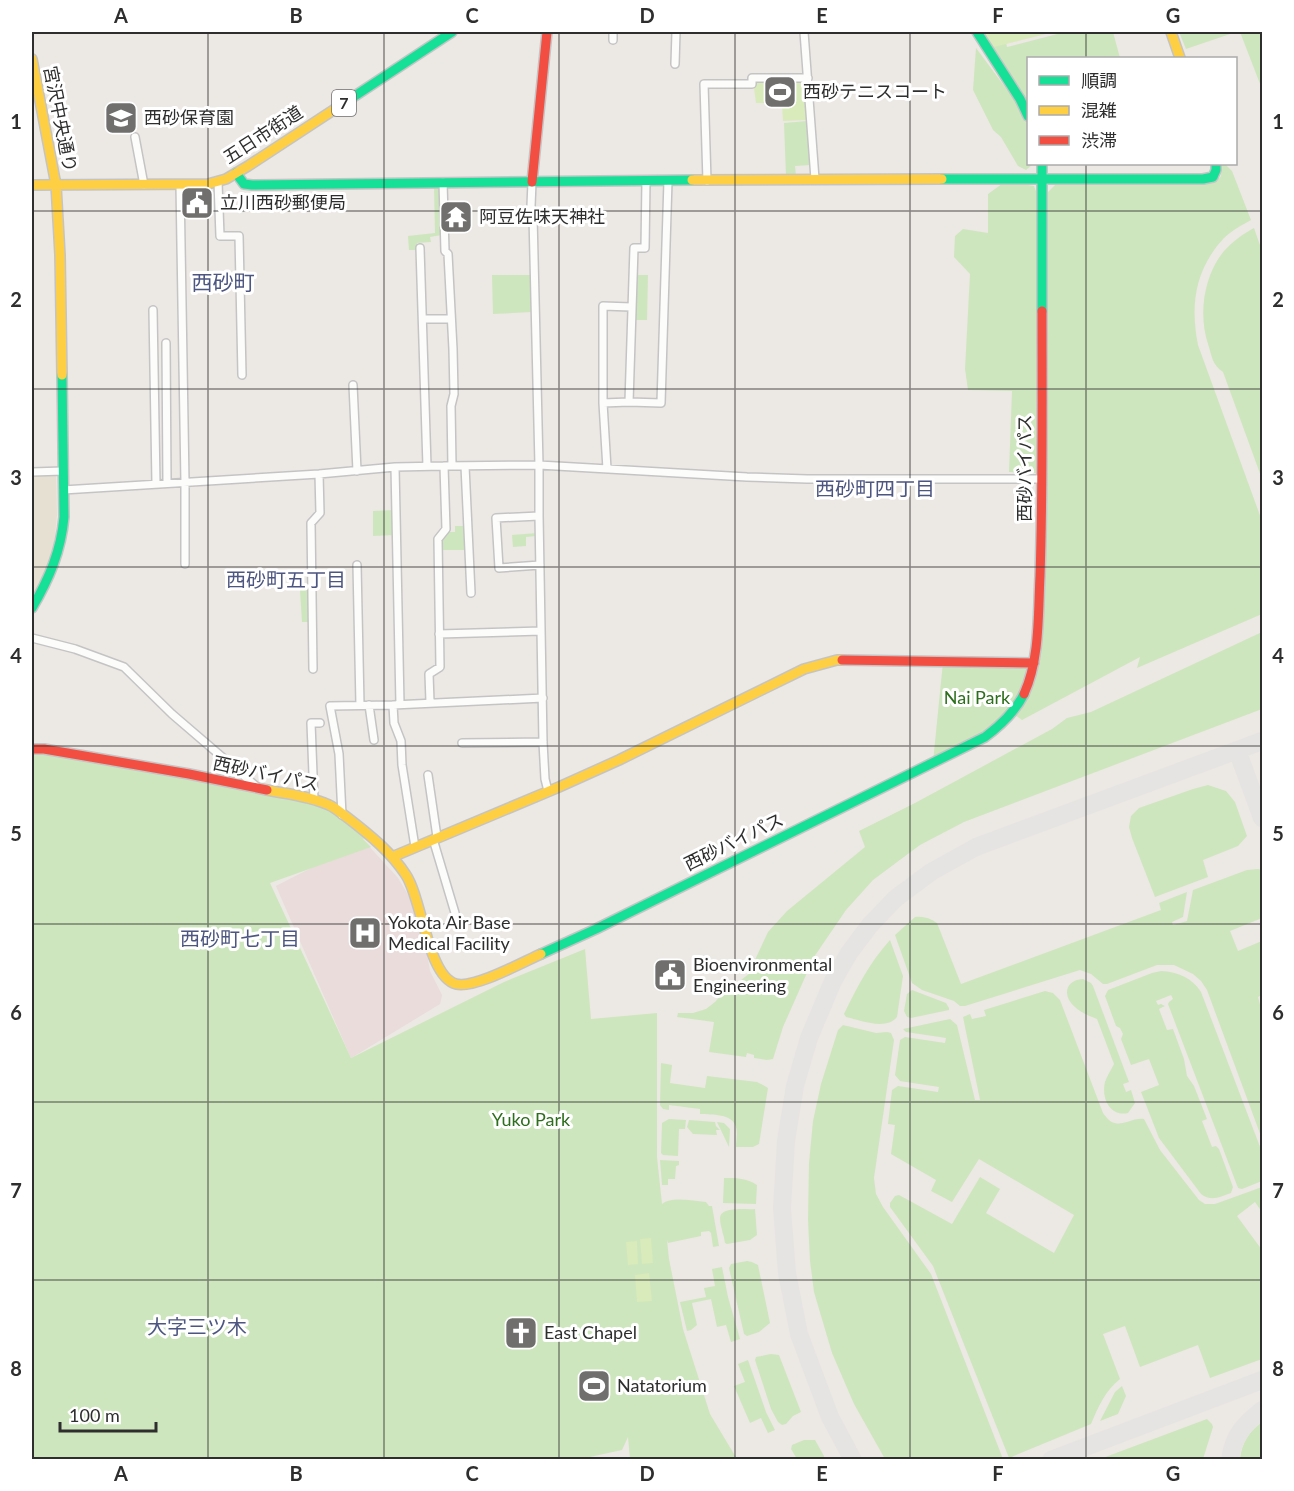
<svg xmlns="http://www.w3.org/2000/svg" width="1294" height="1491" font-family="Lato,'Noto Sans JP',sans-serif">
  <rect width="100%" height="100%" fill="#ece8e4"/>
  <path fill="#e6e0d3" d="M32 475H56L57 515 54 546 49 563 39 585 32 598Z"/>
  <path fill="#e9dcdb" d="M364 841 398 878 420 915 430 971 442 995 440 1004 351 1058 276 886Z"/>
  <path fill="#cee6be" d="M980 32H1004L1007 47 1065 32H1113L1120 58H1028V164H1033L1026 170 1018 166 1001 137 993 130 973 90 976 48 1014 99 1023 93Z
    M1179 32H1236L1186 49Z
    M1240 32H1262V89Z
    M807 121 810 165 795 166 796 176H786L784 123Z
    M1219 164H1225L1232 171 1251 220C1242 225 1231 231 1224 238 1195 269 1190 305 1198 345L1262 521V614L1137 668 1140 657 1022 720 1015 715 1036 674 1045 311 1046 194 1056 184 1216 182 1221 176Z
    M1006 181 1034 186 1038 196 1036 473 1009 472 1012 391 968 390 965 369 970 274 954 257 955 236 963 229 988 233V194Z
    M434 187H441L442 235 430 237 431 242 417 243V250H409L408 236 435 233Z
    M1254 228 1262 251V479L1223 372C1212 365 1212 356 1208 344 1198 314 1204 275 1224 251 1233 241 1243 234 1254 228Z
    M492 275H530L532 312 493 314Z
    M635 275H648L647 320H634Z
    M395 510V535L373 536V511Z
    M455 526H464L465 550H440L439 540 446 532H455Z
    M537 533V536L526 537V546L513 547 512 535Z
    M308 589 309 622H302L300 590Z
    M1262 632V709L964 822 920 845 873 880 846 910 814 957 783 1027 773 1059 767 1060 754 1058V1055L747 1053 746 1057 709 1052 714 1022 677 1017 678 1013H693L706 1009 715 1002 731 984 741 980 750 973 754 962 768 932 787 911 865 847 859 831 915 803 1052 729 1067 718 1091 712Z
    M943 662 1034 663 1031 676 998 728 933 762Z
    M44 749 331 806 366 837 363 839 371 847 270 883 351 1058 504 982 585 949 591 1019 657 1013V1157L662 1204C672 1196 692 1201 706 1202L709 1206H712L719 1246 713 1247 711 1233 709 1231 701 1232V1236L668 1243 667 1240 669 1259 683 1329 710 1414 737 1459H630L628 1437 622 1450 576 1460 32 1459V750Z
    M1208 785 1226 791 1235 802 1247 836 1238 846 1203 860 1208 877 1155 897 1132 838 1129 827 1131 816 1139 808 1193 789Z
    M1258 869 1262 870V918L1230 931 1238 951 1262 941V995L1258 997 1262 1012V1139L1207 990 1201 981 1193 974 1174 965H1157L1107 984H1103L1091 974 1080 970 965 1006H960L954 1001 922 990 912 983 895 935 915 917C923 916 930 918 937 923L961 984 1161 910 1159 903 1187 892 1183 917 1172 922 1173 925 1187 921 1193 890 1247 870Z
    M890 940 903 976 897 1017C886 1031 860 1020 846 1017L844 1014C857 987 870 962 890 940Z
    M1161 971C1179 972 1192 978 1201 992L1262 1152V1181L1242 1189 1238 1188 1168 1004 1169 1002 1173 999 1171 995 1156 1001 1158 1005 1161 1004 1165 1006 1159 1009 1167 1030 1173 1029 1184 1059 1187 1076 1194 1086 1207 1119 1202 1121 1212 1147 1216 1146 1219 1149 1233 1187 1231 1193C1220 1197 1211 1202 1201 1194L1159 1138 1141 1092 1159 1085 1149 1059 1131 1065 1121 1039 1123 1034 1120 1028 1116 1026 1105 996 1108 990 1152 973Z
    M1083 979 1091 983 1093 986 1129 1082 1123 1084 1126 1092 1131 1090 1135 1103 1128 1113C1110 1117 1101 1098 1105 1082 1107 1076 1111 1070 1114 1064L1097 1019C1090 1016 1081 1013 1075 1007 1062 996 1065 980 1083 979Z
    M912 990 946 1003 949 1008V1010L911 1018 907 1017 904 1011 907 994Z
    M1045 991 1053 993 1060 1000 1103 1113C1117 1134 1128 1117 1144 1119L1160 1150 1199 1200 1205 1204H1215L1262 1187V1212L1255 1202 1237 1216 1262 1250V1359L1210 1378 1198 1345 1140 1367 1125 1326 1103 1334 1120 1379C1105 1391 1098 1407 1091 1424L1009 1458 933 1266 890 1207V1203L895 1196 899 1195 952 1224 980 1177 1000 1189 986 1213 1054 1253 1074 1215 979 1159 952 1202 931 1191 936 1180 891 1154 895 1125 888 1124 892 1090 898 1086 938 1092 939 1087 900 1081 895 1075 900 1040 905 1037 945 1043 946 1038 906 1032 903 1029 950 1019 957 1025 975 1100H980L963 1017 970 1014 972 1019 986 1016 984 1010Z
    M843 1025 876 1033 887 1032 891 1033 894 1040 874 1178 876 1194 883 1207 931 1274 1003 1459H885L854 1404 832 1353 814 1292 810 1261 808 1220 809 1163 813 1121 821 1084 838 1030Z
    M661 1063 672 1065 670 1083 705 1088 707 1076 757 1082 763 1085 768 1088 759 1144 753 1147H736C736 1141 738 1133 736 1127 732 1113 712 1115 700 1114V1109L669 1105V1110L663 1109 660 1105Z
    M669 1119 686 1120 685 1129H679L678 1156 663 1155 661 1153 662 1123Z
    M689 1120 715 1122 716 1126 720 1130H716L717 1135 693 1134 687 1127Z
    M717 1122 724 1123 730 1129 729 1147Z
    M660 1160 679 1161V1165L676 1166 675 1179H668V1185H662Z
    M724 1178C736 1178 747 1178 757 1185L756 1204 723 1203Z
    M755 1209 757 1235 750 1240 727 1244 725 1243C724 1235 720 1226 720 1218 721 1206 747 1210 755 1209Z
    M747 1261 752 1262 758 1265 770 1323 759 1332 747 1336 744 1334 729 1268 731 1264Z
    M722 1267 728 1297 740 1339 731 1342 726 1325 717 1327 711 1299 692 1303 697 1325 691 1330 687 1331 680 1302 706 1297 704 1288 715 1286 712 1269Z
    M771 1354 779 1355 801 1412 793 1416 786 1424 782 1425 778 1422 771 1409 755 1360 756 1357Z
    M748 1360 766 1412 775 1430 768 1433 761 1418 750 1423 734 1386 745 1382 738 1364Z
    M1122 1386 1126 1396 1118 1414 1100 1421 1115 1392Z
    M1207 1419 1212 1424 1213 1427 1203 1459H1100Z
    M1262 1422V1459H1240C1242 1442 1249 1432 1262 1422Z
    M804 1440H815L824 1456V1459H797L791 1449 792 1445Z"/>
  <path fill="#d9eabb" d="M984 32H1054L994 47Z
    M753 80 804 81 807 120 783 121 782 103H756Z
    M651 1238 653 1263 642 1264 640 1239Z
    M637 1241 638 1264 628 1265 626 1242Z
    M649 1273 652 1301 637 1302 635 1275Z"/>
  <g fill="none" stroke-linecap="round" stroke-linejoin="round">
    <path stroke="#e6e4e2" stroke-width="18" d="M1237 750 1262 818
      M853 1460 830 1417 799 1334 787 1273 782 1208 786 1141 795 1086 809 1038 833 981 849 953 870 925 896 898 931 872 976 847 1262 741
      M1051 1460 1262 1380
      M1230 1460C1233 1436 1244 1424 1262 1410"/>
    <g stroke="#c5c4c5" stroke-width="10">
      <path id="street" d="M804 32 815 179
        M613 40V32
        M675 64 676 32
        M135 137 144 185
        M707 181 704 84H752V78H808
        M218 182 220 236H239L242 375
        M443 182 445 251 448 254 453 349 454 394 451 406 452 466
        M532 182 531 206 533 216 539 465V516L543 742 545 779 548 791
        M180 185 185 482V564
        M420 248 427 466
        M153 310 156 484
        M423 319H451
        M166 343 167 483
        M353 385 357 471
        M629 402 661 403 668 181
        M603 403 629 402 634 248H645L646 181
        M465 466 471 593
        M395 467 400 704
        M607 469 603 403V306L631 307
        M32 472 63 471
        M63 490 319 474 395 467 444 466 539 465 747 477 807 479H1042
        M539 516 496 518 499 568 540 565
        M357 565 360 705
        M439 634 541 631
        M32 638 75 649 124 667 172 714 257 787
        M313 669 311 523 320 513 319 474
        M430 702 429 674 440 667 438 539 446 529 444 466
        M369 705 374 740
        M393 705 394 723 401 741 402 765 415 847
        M462 743 543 742
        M428 775 437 837
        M314 800 311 723H320
        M342 815 339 754 330 706 393 705 543 698
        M433 839 455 913"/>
    </g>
    <g stroke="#c5c4c5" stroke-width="12">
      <path id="fast" d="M977 32 1020 99 1028 116
        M335 109 452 32
        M236 173 244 184 252 185 692 180
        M942 179H1203L1213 177 1216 170V164
        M1042 311V164
        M32 608C49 579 61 551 64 517L62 375
        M541 954 596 929 985 737C1001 725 1015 712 1024 694"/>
    </g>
    <g stroke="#c5c4c5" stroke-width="12">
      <path id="slow" d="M1171 32 1180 58
        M32 59 56 185 60 255 62 375
        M692 180 942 179
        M32 185 208 184 226 179 248 166 335 109
        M267 790C287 794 310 796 329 805 336 808 342 814 348 818 370 835 391 852 406 875 422 899 428 977 456 984 474 989 523 962 541 954
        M392 857 559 787 619 760 804 669 837 660H842"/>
    </g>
    <g stroke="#c5c4c5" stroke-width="12">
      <path id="jam" d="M532 182 547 32
        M842 660 1034 663
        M1024 694C1040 659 1038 614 1040 576 1043 488 1042 399 1042 311
        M32 749H44L189 774 267 790"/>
    </g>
    <use href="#street" stroke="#fcfcfb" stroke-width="7"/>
    <use href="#fast" stroke="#16e098" stroke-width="9"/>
    <use href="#slow" stroke="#ffcf43" stroke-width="9"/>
    <use href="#jam" stroke="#f24e42" stroke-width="9"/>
  </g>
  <path fill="none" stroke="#2e2e2e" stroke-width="1.5" stroke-opacity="0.55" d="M208 32V1460M384 32V1460M559 32V1460M735 32V1460M910 32V1460M1086 32V58M1086 164V1460M32 211H1262M32 389H1262M32 567H1262M32 746H1262M32 924H1262M32 1102H1262M32 1280H1262"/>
  <defs>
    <g id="stadium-square" transform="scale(1.725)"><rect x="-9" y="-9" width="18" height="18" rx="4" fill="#706f6e" stroke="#fff"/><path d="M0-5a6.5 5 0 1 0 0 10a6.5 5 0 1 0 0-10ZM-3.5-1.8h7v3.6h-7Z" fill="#fff"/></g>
    <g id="school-square" transform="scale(1.725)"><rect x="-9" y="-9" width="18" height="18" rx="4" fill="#706f6e" stroke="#fff"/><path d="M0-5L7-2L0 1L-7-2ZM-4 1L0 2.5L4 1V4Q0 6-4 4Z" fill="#fff"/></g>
    <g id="civic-square" transform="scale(1.725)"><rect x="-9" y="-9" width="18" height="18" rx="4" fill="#706f6e" stroke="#fff"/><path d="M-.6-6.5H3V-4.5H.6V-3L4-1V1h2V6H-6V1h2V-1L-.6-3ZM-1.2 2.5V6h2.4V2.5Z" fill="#fff"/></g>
    <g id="temple-square" transform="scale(1.725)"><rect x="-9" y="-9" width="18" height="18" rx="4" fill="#706f6e" stroke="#fff"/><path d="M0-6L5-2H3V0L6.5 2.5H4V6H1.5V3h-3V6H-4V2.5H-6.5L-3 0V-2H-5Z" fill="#fff"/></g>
    <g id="hospital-square" transform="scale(1.725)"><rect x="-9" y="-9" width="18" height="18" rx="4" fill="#706f6e" stroke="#fff"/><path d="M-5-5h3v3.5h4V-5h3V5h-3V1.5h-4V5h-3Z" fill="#fff"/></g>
    <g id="church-square" transform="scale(1.725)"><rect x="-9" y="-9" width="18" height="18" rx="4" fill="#706f6e" stroke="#fff"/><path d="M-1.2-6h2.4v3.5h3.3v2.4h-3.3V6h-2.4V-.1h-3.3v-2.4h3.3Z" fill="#fff"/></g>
  </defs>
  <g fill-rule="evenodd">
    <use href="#stadium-square" x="780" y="92"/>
    <use href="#school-square" x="121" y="118"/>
    <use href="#civic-square" x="197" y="203"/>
    <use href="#temple-square" x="456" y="217"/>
    <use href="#hospital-square" x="365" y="933"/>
    <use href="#civic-square" x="670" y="975"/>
    <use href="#church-square" x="521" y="1333"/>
    <use href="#stadium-square" x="594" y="1386"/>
  </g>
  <g text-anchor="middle" stroke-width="6" stroke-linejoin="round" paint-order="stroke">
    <rect fill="#fff" stroke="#6d6d6d" stroke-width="1.5" x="332" y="90" width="24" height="26" rx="4.5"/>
    <g font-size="16" font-weight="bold" fill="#2e2e2e">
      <text x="344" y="109">7</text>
    </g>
    <g font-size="18" fill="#2e2e2e" stroke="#fff" text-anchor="start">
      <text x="803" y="98">西砂テニスコート</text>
      <text x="144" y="124">西砂保育園</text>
      <text x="220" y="209">立川西砂郵便局</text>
      <text x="479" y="223">阿豆佐味天神社</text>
      <text x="388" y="929">Yokota Air Base<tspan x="388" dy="21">Medical Facility</tspan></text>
      <text x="693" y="971">Bioenvironmental<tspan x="693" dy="21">Engineering</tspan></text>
      <text x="544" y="1339">East Chapel</text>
      <text x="617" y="1392">Natatorium</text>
    </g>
    <g font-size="18" fill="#2e2e2e" stroke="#fff">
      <text transform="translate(60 119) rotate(79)" y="6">宮沢中央通り</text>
      <text transform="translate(263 135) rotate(-33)" y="6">五日市街道</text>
      <text transform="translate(1025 468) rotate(-90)" y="6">西砂バイパス</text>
      <text transform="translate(266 774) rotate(12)" y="6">西砂バイパス</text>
      <text transform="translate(734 842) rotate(-26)" y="6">西砂バイパス</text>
    </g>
    <g font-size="18" fill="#2c6e1b" stroke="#fff">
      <text x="977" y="704">Nai Park</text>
      <text x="531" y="1126">Yuko Park</text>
    </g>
    <g font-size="20" fill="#4d5680" stroke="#fff">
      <text x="875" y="496">西砂町四丁目</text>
      <text x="286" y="587">西砂町五丁目</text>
      <text x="240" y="946">西砂町七丁目</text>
      <text x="197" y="1334">大字三ツ木</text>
    </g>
    <g font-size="21" fill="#4d5680" stroke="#fff">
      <text x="223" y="290">西砂町</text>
    </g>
  </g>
  <rect width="1294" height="1491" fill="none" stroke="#ffffff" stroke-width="66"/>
  <rect x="1027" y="57" width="210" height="108" fill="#ffffff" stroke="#ababab" stroke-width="1.5"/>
  <rect x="1039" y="76" width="30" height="9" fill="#16e098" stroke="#ababab" stroke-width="1.5"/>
  <text x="1081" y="87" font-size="18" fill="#2e2e2e">順調</text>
  <rect x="1039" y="106" width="30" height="9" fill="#ffcf43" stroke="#ababab" stroke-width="1.5"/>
  <text x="1081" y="117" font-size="18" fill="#2e2e2e">混雑</text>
  <rect x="1039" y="136" width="30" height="9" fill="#f24e42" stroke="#ababab" stroke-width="1.5"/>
  <text x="1081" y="147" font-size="18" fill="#2e2e2e">渋滞</text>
  <path d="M60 1422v9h96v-9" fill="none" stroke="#2e2e2e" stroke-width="3"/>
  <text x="69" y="1422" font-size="18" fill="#2e2e2e" stroke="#ffffff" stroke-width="4.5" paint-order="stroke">100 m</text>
  <rect x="33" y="33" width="1228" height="1425" fill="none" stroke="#2e2e2e" stroke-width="2"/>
  <g font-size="20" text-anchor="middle" font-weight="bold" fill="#2e2e2e">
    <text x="121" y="23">A</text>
    <text x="296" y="23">B</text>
    <text x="472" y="23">C</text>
    <text x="647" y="23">D</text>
    <text x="822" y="23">E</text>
    <text x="998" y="23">F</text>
    <text x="1173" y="23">G</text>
    <text x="16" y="129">1</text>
    <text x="1278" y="129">1</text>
    <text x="16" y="307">2</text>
    <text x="1278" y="307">2</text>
    <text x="16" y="485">3</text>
    <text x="1278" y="485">3</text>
    <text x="16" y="663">4</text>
    <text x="1278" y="663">4</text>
    <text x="16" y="841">5</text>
    <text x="1278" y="841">5</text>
    <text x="16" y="1020">6</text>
    <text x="1278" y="1020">6</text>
    <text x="16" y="1198">7</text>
    <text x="1278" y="1198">7</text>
    <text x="16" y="1376">8</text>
    <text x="1278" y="1376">8</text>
    <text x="121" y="1481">A</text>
    <text x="296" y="1481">B</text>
    <text x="472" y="1481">C</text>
    <text x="647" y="1481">D</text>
    <text x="822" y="1481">E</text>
    <text x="998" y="1481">F</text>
    <text x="1173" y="1481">G</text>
  </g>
</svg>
